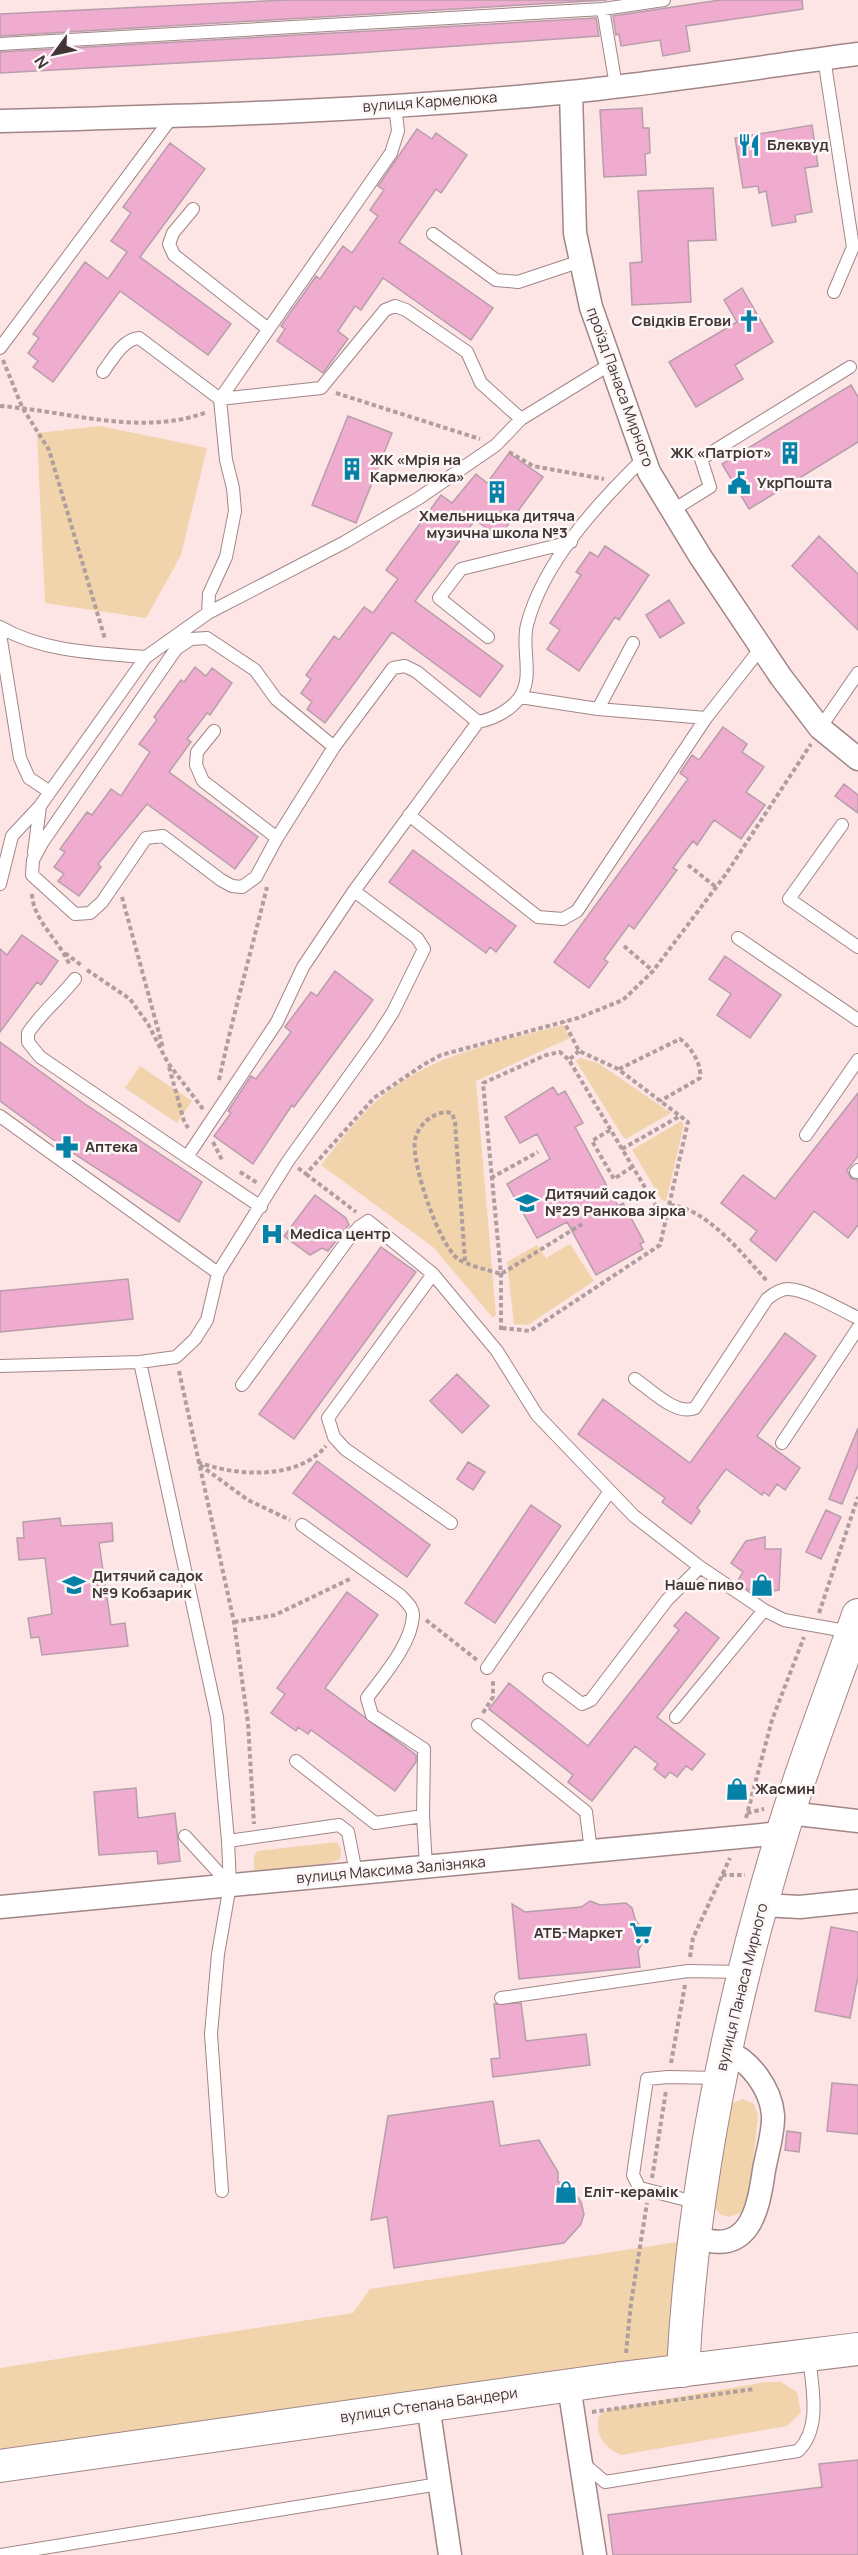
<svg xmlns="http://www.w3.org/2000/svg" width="858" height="2555" font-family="Manrope,sans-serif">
  <rect width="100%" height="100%" fill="#fde4e5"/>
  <path fill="#f1d4ab" d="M100 426 207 448 181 555 146 618 45 603 37 433Z
    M563 1025 570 1038 476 1081 496 1315 493 1318 433 1247 321 1165C336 1146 351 1126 368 1109 420 1056 494 1043 563 1025Z
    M580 1058 598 1063 671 1113 626 1139 623 1137 576 1061Z
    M140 1066 192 1101 177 1123 125 1088Z
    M681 1121 684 1125 666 1201 662 1200 632 1150Z
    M570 1244 594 1281 528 1325 514 1324 507 1262 537 1245 546 1258Z
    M337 1842 341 1849 340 1859 331 1863 262 1871 254 1870V1856L257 1851Z
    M743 2099 754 2104 758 2116 749 2198 742 2212 730 2217 721 2215 709 2200 728 2105Z
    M684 2241 675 2364 0 2463V2368L353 2313 370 2289Z
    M766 2382H781L797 2392 801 2412 787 2426 621 2455C603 2447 595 2435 599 2416L609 2409Z"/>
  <path fill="#efaccf" stroke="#b69eaa" stroke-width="1.5" d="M287 0H607L0 36V14Z
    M720 0H802L803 9 686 26 690 51 663 56 660 40 621 46 619 34 616 35 613 16Z
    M596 18 599 36 343 54 0 73V52Z
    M642 108 643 128H649L650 153 645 154 646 175 604 177 600 110Z
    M812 125 818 166 805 168 812 212 795 215 796 222 772 226 766 191 759 193 758 186 743 188 735 138Z
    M417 129 432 139 436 133 467 155 441 193 436 189 399 242 493 308 471 340 383 278 361 310 355 306 338 331 348 339 323 373 277 341 285 329 281 326 316 276 320 279 343 246 352 253 378 216 370 210 384 190 378 186Z
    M170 143 205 169 140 257 231 324 208 355 120 291 53 382 33 367 38 361 28 353 39 338 33 334 85 262 108 279 127 252 111 241 131 213 123 207Z
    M713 188 716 240 688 241 691 302 632 305 630 263 642 262 638 191Z
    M742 288 773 342 735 365 743 379 696 407 669 362 737 322 724 300Z
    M851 385 858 397V442L749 509 722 464Z
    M348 416 392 433 356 523 312 505Z
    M509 453 543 477 499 537 475 520 415 601 503 666 480 697 392 632 325 723 307 709 312 702 301 693 311 679 306 675 334 636 339 640 364 607 373 613 398 579 386 570 441 495 452 503 476 474 487 483Z
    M819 536 858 574V630L792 566Z
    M605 546 649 575 619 620 615 617 579 671 547 649 560 630 550 623 581 575 576 572 590 552 598 557Z
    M669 600 684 623 660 638 646 615Z
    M195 667 206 676 212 668 232 683 210 715 207 713 187 739 191 742 169 772 258 837 235 869 147 804 98 864 101 867 79 896 58 881 64 874 54 867 65 852 60 849 87 812 92 815 111 789 121 796 150 752 139 744 157 720 154 717 181 680 184 682Z
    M723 727 747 744 742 752 764 767 746 792 765 805 741 839 714 820 697 845 693 841 673 868 677 870 634 929 629 925 604 959 608 962 589 988 554 962 688 779 680 773 692 755 699 760Z
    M844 784 858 795V813L835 796Z
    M413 850 516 926 496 952 490 947 486 953 389 882Z
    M22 935 58 961 41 985 37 982 0 1032V949L7 955Z
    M725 956 781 995 750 1038 717 1015 731 994 709 979Z
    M335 971 373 1000 294 1107 292 1105 253 1164 214 1136 231 1113 228 1111 251 1076 256 1079 291 1032 285 1027 311 992 317 996Z
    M0 1042 85 1104 202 1182 179 1222 59 1144 0 1101Z
    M553 1087 558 1095 565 1091 583 1123 575 1127 618 1206 623 1203 644 1242 640 1244 643 1249 596 1275 567 1222 537 1238 507 1184 550 1159 537 1134 520 1143 505 1117Z
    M858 1093V1156L847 1170 851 1178 858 1180V1225L848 1238 814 1211 776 1261 750 1240 757 1231 721 1203 743 1175 775 1199Z
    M315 1195 346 1218 349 1225 328 1251 322 1248 310 1255 284 1236Z
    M381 1247 416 1272 294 1439 259 1414Z
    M128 1279 133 1319 0 1332V1291Z
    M785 1333 816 1356 757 1436 800 1468 785 1490 777 1484 769 1496 764 1492 762 1495 726 1469 697 1508 700 1511 691 1524 662 1502 665 1498 578 1434 603 1399 690 1463Z
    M457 1374 489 1406 462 1433 430 1401Z
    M858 1428V1465L842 1504 829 1499Z
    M317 1461 430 1545 407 1577 293 1493Z
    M468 1462 485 1472 473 1490 457 1479Z
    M531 1505 561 1526 495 1623 465 1603Z
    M826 1510 841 1517 821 1559 806 1552Z
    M60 1518 61 1526 112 1523 113 1541 99 1543 111 1625 125 1623 128 1646 42 1655 39 1637 31 1638 28 1618 52 1614 45 1558 19 1560 17 1538H24L23 1522Z
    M765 1537V1549H781L779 1590 755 1594 737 1582 743 1572 731 1563 746 1541Z
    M347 1592 378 1615 325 1688 416 1755V1762L395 1791 311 1730 308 1734 298 1727 296 1731 271 1713 285 1694 277 1688Z
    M686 1612 719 1638 657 1717 705 1754 692 1770 686 1766 677 1777 670 1772 665 1778 654 1769 658 1764 635 1746 592 1801 568 1782 573 1775 489 1709 509 1683 588 1746 679 1630 674 1626Z
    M136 1788 138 1818 175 1813 180 1861 158 1864 157 1851 99 1855 94 1792Z
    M590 1901 600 1905 626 1903 632 1908 635 1919 644 1932V1940L638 1951 640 1967 519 1979 512 1904 525 1912 581 1907Z
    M831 1927 858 1932V1976L850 2018 815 2011Z
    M521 2003 526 2041 586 2034 590 2065 493 2077 491 2059 500 2058 494 2004Z
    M832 2083 858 2085V2134L827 2131Z
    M493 2101 500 2146 539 2140 558 2172V2182L570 2185 581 2202 584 2214 581 2224 564 2243 394 2268 387 2217 371 2220 388 2116Z
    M787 2131 801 2133 799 2152 785 2150Z
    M858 2460V2555H613L608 2515 822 2487 819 2464Z"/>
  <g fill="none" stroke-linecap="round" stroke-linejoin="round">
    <g stroke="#a28687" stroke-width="14">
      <path id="lane" d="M603 9 616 86
        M0 44 603 9 664 0
        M824 58 853 247 834 292
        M193 209 173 233 169 244 174 255 268 329
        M433 234 496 280 518 282 581 261
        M0 348 172 117
        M103 372C112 360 123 339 139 338L220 399 321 388 385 310 395 306 406 310 467 352 481 383 521 419
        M673 510 710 487 701 459 850 367
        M208 613 209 594 226 557 235 511 233 488 226 460 220 399 391 153 398 131 395 105
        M0 627C43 652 97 653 146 657
        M0 634 20 758 29 778 50 792
        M488 637 439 598 461 569 571 542
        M520 697 598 709 706 718
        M598 709 633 643
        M478 722C493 719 510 711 520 697 534 676 521 648 527 625 543 562 599 502 644 458
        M820 728 858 673
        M214 731 197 752 196 765 203 781 277 838 334 747 393 668 405 666 417 672 478 722
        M409 815 538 917 563 919 577 911 706 718 761 648
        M842 825 789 899 858 947
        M277 838 256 877 242 887 232 886 221 880 163 836 146 838 102 902 90 913 75 914 32 875 33 860 42 843 176 649 191 639 207 638 255 670 276 699 334 747
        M34 853 40 806
        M0 884 12 836 40 806 146 657 208 613 345 542 419 498 496 445 521 419 609 365
        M738 938 858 1020
        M75 979C60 998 41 1013 28 1033V1042L40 1057 187 1157 277 1022 303 967 354 891 478 722
        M0 1116 218 1273
        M806 1135 858 1060
        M187 1157 261 1207
        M856 1172 858 1170
        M433 1274 328 1418 334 1437 345 1449 451 1523
        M140 1362 217 1717 228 1841
        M0 1366 140 1362 176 1357 195 1339 207 1320 218 1273 288 1161 375 1040 393 1012 424 949 417 938 354 891
        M635 1379C651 1390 676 1416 695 1408L767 1299C773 1294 780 1289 788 1289 806 1289 841 1310 858 1318
        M242 1385 347 1241 359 1227 368 1221 433 1274 497 1351 537 1415 634 1516 700 1567 764 1610 784 1620 851 1632
        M782 1443 858 1328
        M302 1525 401 1596C406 1602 414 1608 413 1616 411 1645 383 1676 367 1698L372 1715 424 1749 423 1816 426 1866
        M487 1668 610 1491
        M549 1679 582 1704 591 1700 667 1600 700 1567
        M676 1717 764 1610
        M478 1725 586 1812 591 1851
        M296 1761 375 1823 423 1816
        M185 1836 230 1885
        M501 1998 688 1971 742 1972
        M222 2191 211 2034 218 1954 230 1885 228 1841 339 1825 348 1832 356 1873
        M698 2203 644 2189 639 2187 633 2175 647 2079 668 2077 719 2078
        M583 2463 605 2482 798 2451C822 2428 812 2387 809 2356
        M0 2555 439 2484"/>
    </g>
    <g stroke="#a28687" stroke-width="25">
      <path id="street" d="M571 92 575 233 591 307 649 472 700 556 781 677 820 728 858 759
        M0 121C190 116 381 111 570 92 666 82 762 67 858 54
        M789 1813 858 1821
        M762 1905 800 1907 858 1901
        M0 1907 782 1833
        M693 2236C749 2258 758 2212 764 2170 767 2153 774 2132 773 2115 771 2089 750 2060 726 2051
        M569 2386 595 2555
        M428 2405 450 2555"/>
    </g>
    <g stroke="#a28687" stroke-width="34">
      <path id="secondary" d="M683 2371C692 2188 729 2009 782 1834 804 1760 833 1688 858 1615
        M0 2466 621 2378 858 2349"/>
    </g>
    <path stroke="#b09d9d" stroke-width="4" stroke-dasharray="4.5 3" stroke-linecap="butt" d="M3 360 22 407 49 450 105 639
      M336 393 480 439
      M0 406C68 411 141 437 207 412
      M509 452 533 466 604 479
      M688 865 716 887
      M32 894C33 921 61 942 70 966
      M122 897 163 1048
      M624 946 653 971
      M65 953 81 965
      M87 970 130 999 148 1024 168 1063 203 1109
      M579 1051 569 1060 665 1221
      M169 1067 184 1121 188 1128
      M619 1069 680 1039C691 1047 702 1064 700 1078L660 1101
      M219 1080C233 1015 251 952 267 887
      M610 1130 592 1141 614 1179 632 1167
      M213 1142 223 1162
      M622 1149 680 1116
      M298 1168 306 1174 374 1098 423 1065 441 1055 578 1018 623 1000 653 971 726 874 811 744
      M240 1172 259 1184
      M306 1174 356 1212
      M491 1178 538 1152
      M670 1205C707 1208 743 1255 768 1282
      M465 1261 455 1122 452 1113C436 1109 418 1124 415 1140 411 1163 439 1245 458 1259 469 1266 489 1270 501 1274L582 1224
      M502 1328 530 1331 660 1245 688 1122 618 1069 579 1051 564 1022
      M501 1330V1274L483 1083 546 1055 560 1052 569 1060
      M179 1371 234 1622 248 1723 254 1824
      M198 1462C235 1476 297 1481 326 1446
      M200 1465 248 1500 290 1520
      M819 1613 858 1497
      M426 1620 477 1660
      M234 1622 275 1615 352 1578
      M483 1713 493 1697V1679
      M747 1813 764 1809
      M746 1818 772 1720 804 1637
      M722 1875H745
      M690 1957 693 1938 730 1858
      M671 2063 685 1985
      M652 2178 666 2091
      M626 2353 631 2303 647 2203
      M592 2412 754 2389"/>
    <use href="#lane" stroke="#fff" stroke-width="12"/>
    <use href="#street" stroke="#fff" stroke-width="22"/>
    <use href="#secondary" stroke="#fff" stroke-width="32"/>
  </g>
  <defs>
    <g id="restaurant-bare" transform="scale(1.8)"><path d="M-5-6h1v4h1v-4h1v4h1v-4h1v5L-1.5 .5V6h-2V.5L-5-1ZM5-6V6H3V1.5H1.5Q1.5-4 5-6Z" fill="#0581a7" stroke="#fdf6f6" stroke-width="2.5" paint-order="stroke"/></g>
    <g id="church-bare" transform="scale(1.8)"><path d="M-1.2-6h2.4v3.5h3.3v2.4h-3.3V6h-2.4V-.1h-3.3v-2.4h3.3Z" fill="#0581a7" stroke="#fdf6f6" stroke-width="2.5" paint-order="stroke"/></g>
    <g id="building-bare" transform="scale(1.8)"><path d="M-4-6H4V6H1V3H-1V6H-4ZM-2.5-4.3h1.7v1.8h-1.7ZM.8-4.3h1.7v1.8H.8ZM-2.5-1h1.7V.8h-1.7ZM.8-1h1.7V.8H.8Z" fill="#0581a7" stroke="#fdf6f6" stroke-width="2.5" paint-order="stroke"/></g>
    <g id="civic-bare" transform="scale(1.8)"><path d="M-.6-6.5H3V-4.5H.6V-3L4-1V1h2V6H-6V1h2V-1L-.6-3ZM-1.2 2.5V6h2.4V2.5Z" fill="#0581a7" stroke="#fdf6f6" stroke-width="2.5" paint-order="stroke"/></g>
    <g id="pharmacy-bare" transform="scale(1.8)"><path d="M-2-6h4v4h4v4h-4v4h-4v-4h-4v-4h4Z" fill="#0581a7" stroke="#fdf6f6" stroke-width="2.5" paint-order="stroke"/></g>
    <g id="school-bare" transform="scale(1.8)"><path d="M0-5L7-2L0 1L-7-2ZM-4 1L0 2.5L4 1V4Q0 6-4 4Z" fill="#0581a7" stroke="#fdf6f6" stroke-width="2.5" paint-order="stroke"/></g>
    <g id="hospital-bare" transform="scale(1.8)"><path d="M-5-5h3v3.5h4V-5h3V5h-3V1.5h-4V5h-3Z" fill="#0581a7" stroke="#fdf6f6" stroke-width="2.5" paint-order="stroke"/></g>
    <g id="shop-bare" transform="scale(1.8)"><path d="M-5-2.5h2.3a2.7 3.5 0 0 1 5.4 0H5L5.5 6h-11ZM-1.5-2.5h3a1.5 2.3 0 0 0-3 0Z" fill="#0581a7" stroke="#fdf6f6" stroke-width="2.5" paint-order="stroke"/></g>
    <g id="supermarket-bare" transform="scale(1.8)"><path d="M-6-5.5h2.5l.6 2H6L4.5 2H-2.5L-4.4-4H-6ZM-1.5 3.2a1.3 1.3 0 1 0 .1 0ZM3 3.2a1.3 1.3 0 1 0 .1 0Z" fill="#0581a7" stroke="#fdf6f6" stroke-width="2.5" paint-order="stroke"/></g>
  </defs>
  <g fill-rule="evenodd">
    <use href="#restaurant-bare" x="749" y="145"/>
    <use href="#church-bare" x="749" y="321"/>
    <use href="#building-bare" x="790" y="453"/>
    <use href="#building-bare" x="352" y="469"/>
    <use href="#civic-bare" x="739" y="483"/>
    <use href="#building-bare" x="497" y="492"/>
    <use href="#pharmacy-bare" x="67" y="1147"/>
    <use href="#school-bare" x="527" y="1203"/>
    <use href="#hospital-bare" x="272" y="1234"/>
    <use href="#school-bare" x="74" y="1585"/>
    <use href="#shop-bare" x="762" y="1585"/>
    <use href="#shop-bare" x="737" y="1789"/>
    <use href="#supermarket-bare" x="641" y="1933"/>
    <use href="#shop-bare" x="566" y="2192"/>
  </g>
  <g text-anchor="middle" stroke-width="5" stroke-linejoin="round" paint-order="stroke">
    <g font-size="15" fill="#413535" stroke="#fdf6f6">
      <text transform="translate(430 102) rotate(-4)" y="5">вулиця Кармелюка</text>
      <text transform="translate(620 387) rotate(70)" y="5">проїзд Панаса Мирного</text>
      <text transform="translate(391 1870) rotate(-5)" y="5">вулиця Максима Залізняка</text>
      <text transform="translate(742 1987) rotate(-76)" y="5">вулиця Панаса Мирного</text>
      <text transform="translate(429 2405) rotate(-8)" y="5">вулиця Степана Бандери</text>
    </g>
    <g font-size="15" font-weight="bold" fill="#413535" stroke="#fdf6f6" text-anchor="start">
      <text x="767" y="150">Блеквуд</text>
      <text x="731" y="326" text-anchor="end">Свідків Егови</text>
      <text x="772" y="458" text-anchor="end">ЖК «Патріот»</text>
      <text x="370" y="465">ЖК «Мрія на<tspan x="370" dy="17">Кармелюка»</tspan></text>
      <text x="757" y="488">УкрПошта</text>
      <text x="497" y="521" text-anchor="middle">Хмельницька дитяча<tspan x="497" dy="17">музична школа №3</tspan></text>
      <text x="85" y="1152">Аптека</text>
      <text x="545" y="1199">Дитячий садок<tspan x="545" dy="17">№29 Ранкова зірка</tspan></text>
      <text x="290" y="1239">Medica центр</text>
      <text x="92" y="1581">Дитячий садок<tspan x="92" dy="17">№9 Кобзарик</tspan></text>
      <text x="744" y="1590" text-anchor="end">Наше пиво</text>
      <text x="755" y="1794">Жасмин</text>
      <text x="623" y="1938" text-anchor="end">АТБ-Маркет</text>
      <text x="584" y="2197">Еліт-керамік</text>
    </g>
  </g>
  <g transform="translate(54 54) rotate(237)" stroke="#fdf6f6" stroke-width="4.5" paint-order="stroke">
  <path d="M0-4.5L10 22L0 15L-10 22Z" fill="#413535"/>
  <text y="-9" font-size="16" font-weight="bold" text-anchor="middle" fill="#413535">N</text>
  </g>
</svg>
